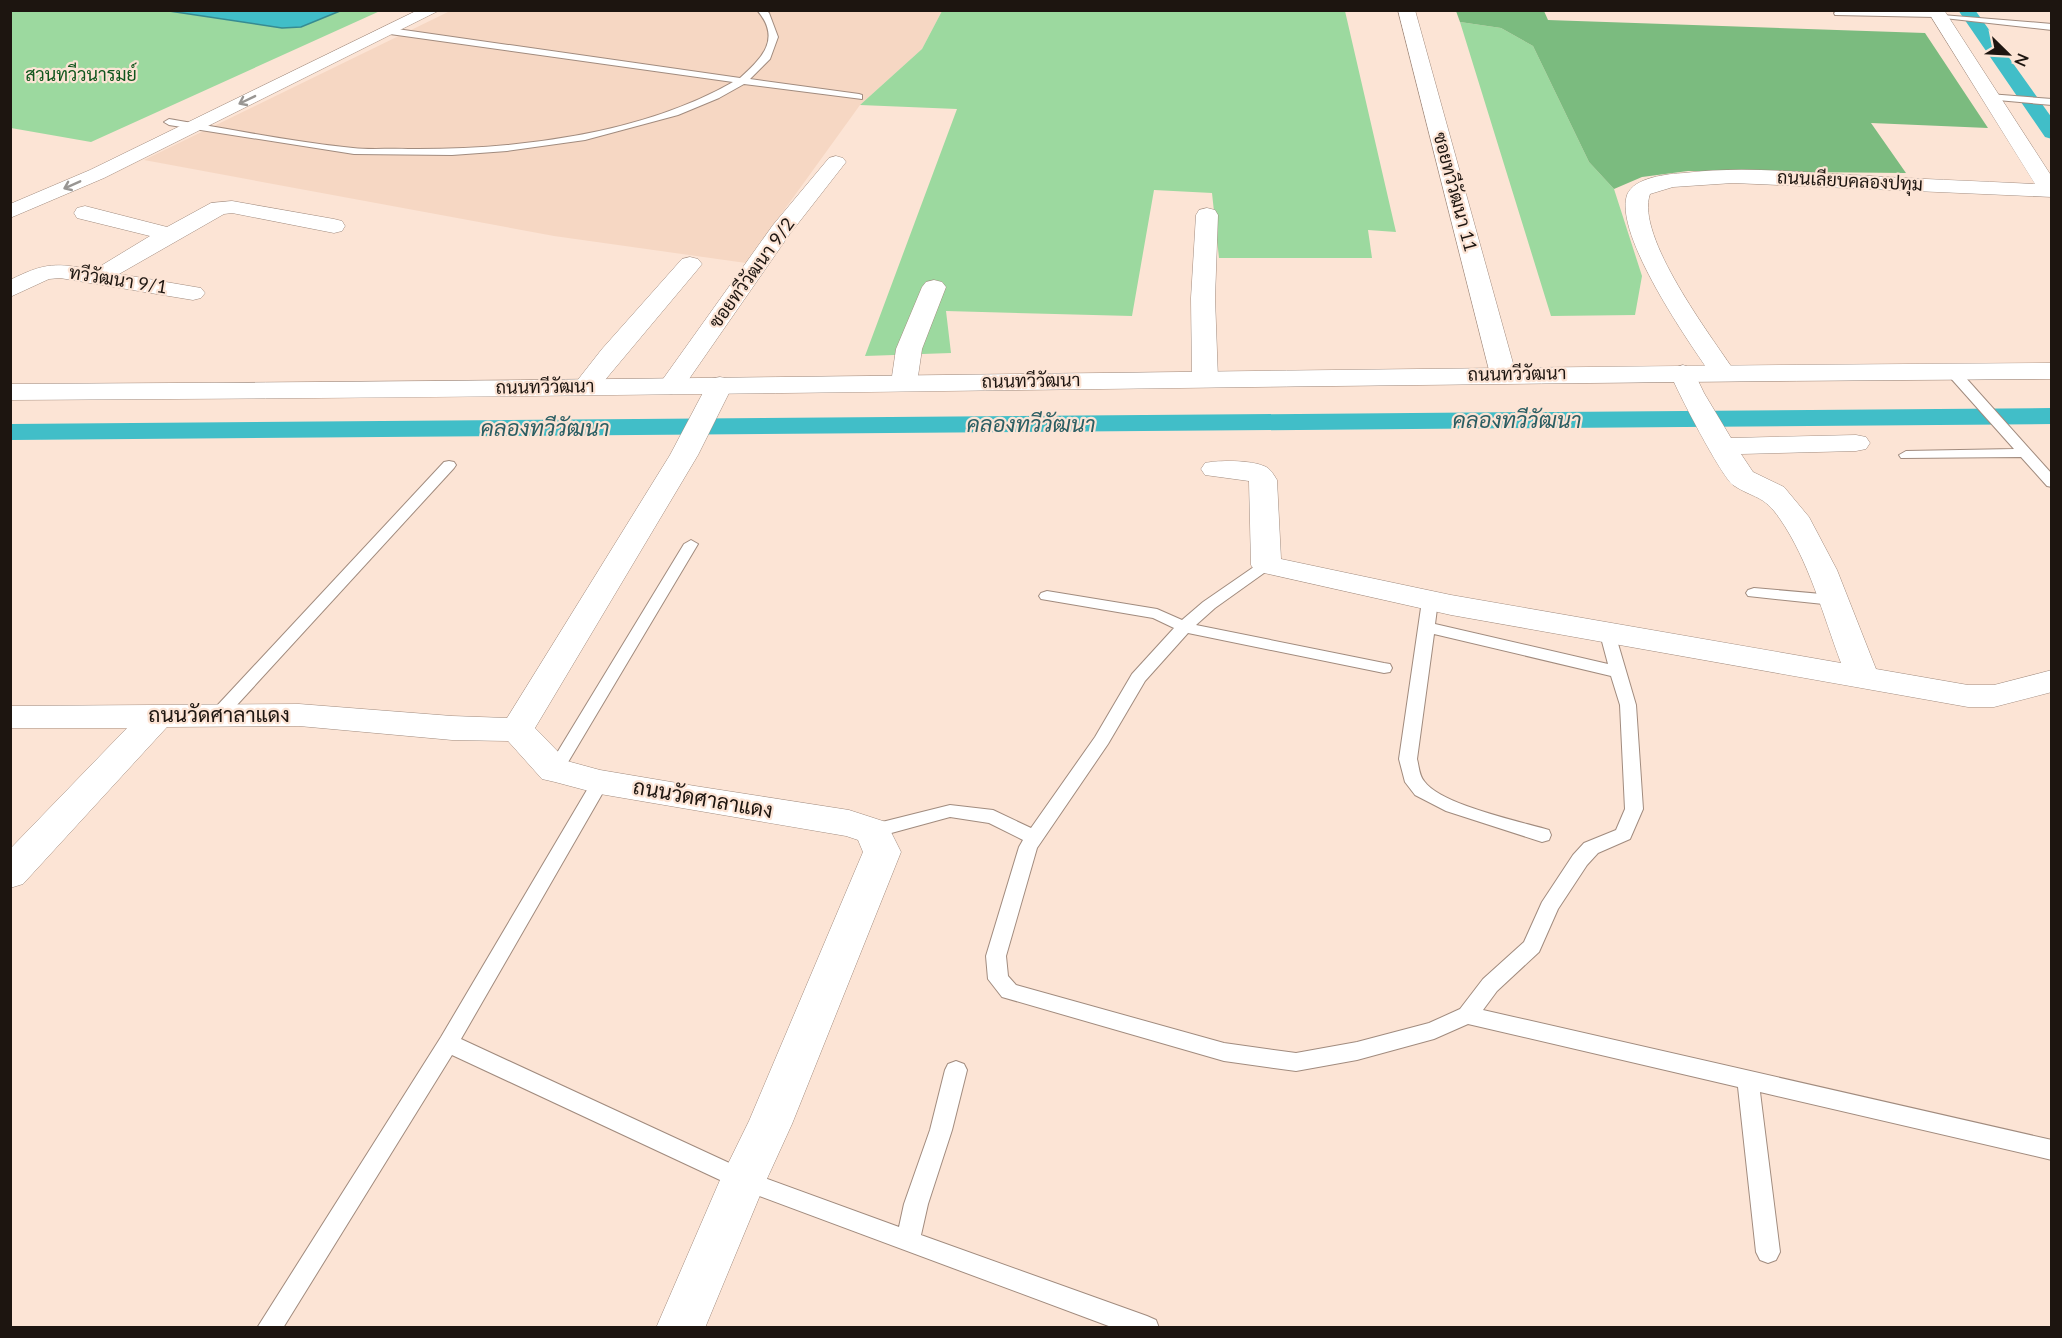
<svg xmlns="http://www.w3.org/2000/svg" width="2062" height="1338" font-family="Lato,Sarabun,sans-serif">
  <rect width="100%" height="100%" fill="#fce4d5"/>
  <path fill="#f6d7c3" d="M450 11H942L922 49 860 105 746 263 554 236 144 160Z"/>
  <path fill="#9cd99f" d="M10 11H169L282 28 301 27 340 11H380L91 142 11 128Z
    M942 11H1345L1396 232 1368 230 1372 258H1219L1212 193 1154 190 1132 316 946 311 951 353 865 356 957 109 860 105 922 49Z
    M1460 22 1501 28 1533 46 1589 162 1614 189 1642 276 1635 315 1551 316Z"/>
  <path fill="#7bbb7f" d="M1456 11H1544L1548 20 1925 33 1988 128 1871 123 1906 173 1688 171 1642 177 1614 189 1589 162 1533 46 1501 28 1460 22Z"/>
  <path fill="#41bec8" stroke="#368b91" stroke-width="1.5" d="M169 11H340L301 27 282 28Z"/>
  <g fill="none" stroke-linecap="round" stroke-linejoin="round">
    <path fill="#41bec8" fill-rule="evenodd" d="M1958 10H1975L2052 118V139L2045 137Z
      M2052 408V424L10 440V424Z"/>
    <g stroke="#a18b7e" stroke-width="2">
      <path id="service" d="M757 10H766L769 13 778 37 770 59 750 79 859 94 862 95V99L744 84 719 98 678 115 585 140 507 151 452 155 354 154 169 125 164 122 169 119C230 129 292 142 353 148 371 150 390 148 408 149 513 150 640 135 733 82L390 34 386 31 390 28 740 78C762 58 782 39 757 10Z
        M1838 10 1938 12 1942 15 2052 24V30L1935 17 1835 15 1834 13Z
        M1989 94 2052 99V105L1986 99 1984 97Z
        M1952 367 1957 368 2052 474V487L2047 486 2021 457 1901 458 1899 455 1906 451 2014 449 1947 374 1946 371 1947 368Z
        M449 461 454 462 456 465 454 468 225 718H213L210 714 213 710 444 462Z
        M691 540 698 544 561 774H549L546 770 549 766 684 544Z
        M1266 560 1271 562 1274 565 1271 568 1215 608 1196 625 1384 663 1390 664 1392 668 1390 672 1384 673 1188 633 1145 681 1108 744 1037 848 1006 956 1008 976 1016 985 1224 1043 1296 1053 1357 1042 1429 1023 1460 1009 1483 979 1524 942 1542 902 1573 855 1584 843 1616 830 1625 809 1620 705 1611 676 1434 634 1417 759C1419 766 1419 775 1424 781 1441 805 1519 821 1549 830L1551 835 1549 840 1542 842 1446 811 1415 795 1405 782 1399 759 1422 601 1430 596 1438 601 1435 624 1608 664 1600 634 1608 629 1614 630 1636 705 1643 809 1630 839 1598 853 1587 865 1558 909 1539 952 1497 991 1483 1010 2052 1140V1160L1760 1092 1780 1252 1776 1260 1768 1263 1760 1260 1756 1252 1738 1087 1468 1024 1434 1039 1357 1060 1296 1071 1224 1061 1002 997 988 979 986 956 1019 847 1023 840 989 823 950 817 873 838 866 836 864 831 866 826 950 805 993 810 1031 828 1095 737 1132 674 1174 628 1153 618 1041 599 1039 596 1041 593 1047 591 1157 609 1182 620 1203 602 1261 562Z
        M1754 588 1833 595 1841 600 1833 605 1748 596 1746 593 1748 590Z
        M600 776 606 778 609 782 461 1039 751 1173 899 1227 904 1204 930 1130 945 1070 948 1064 956 1061 964 1064 967 1070 952 1130 928 1204 921 1235 1147 1316 1156 1320 1159 1328H1114L735 1187 452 1055 283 1328H257L441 1037 594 778Z"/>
    </g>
    <g stroke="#a18b7e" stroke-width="1">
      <path id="minor" d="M418 10H440L104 178 10 218V204L90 170Z
        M1398 10H1415L1516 374 1512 379 1503 382 1494 379 1490 374Z
        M836 156 843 158 846 162 789 235 680 392 671 394 662 392 658 386 773 225 829 158Z
        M232 201 334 219 342 221 345 226 342 231 334 233 232 213 224 214 119 274 201 288 205 293 201 298 193 300 60 278 49 279 10 297V280C46 262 56 263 94 270L150 236 77 218 74 213 77 208 85 206 167 227 211 203Z
        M1207 208 1215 210 1218 215 1215 298 1218 379 1214 384 1205 387 1196 384 1192 379 1191 298 1196 215 1199 210Z
        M690 257 698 259 702 264 698 269 595 392 586 394 577 392 573 386 602 349 682 259Z
        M934 280 942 282 946 287 922 349 917 383 913 389 904 391 895 389 891 383 896 349 922 287 926 282Z
        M1683 365 1692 368 1704 393 1731 438 1856 435 1866 437 1870 443 1866 449 1856 451 1741 454 1753 472 1784 487 1809 517 1837 570 1876 669 1968 685H1994L2052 670V692L1994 707H1968L1451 615 1255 571 1251 565 1249 481 1205 475 1201 469 1205 463C1218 460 1251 460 1264 466 1270 468 1274 475 1277 480L1281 559 1451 595 1841 663C1823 615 1809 561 1780 519 1763 494 1754 499 1733 485 1721 476 1677 391 1670 373L1674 368Z
        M720 377 729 379 733 385 698 455 535 728 567 761 600 770 695 786 849 810 886 822 901 852 792 1124 766 1181 705 1328H656L720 1180 749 1121 863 852 858 840 846 836 600 794 555 782 542 779 508 741 452 740 299 726 167 727 23 884 10 888V849L127 728H10V706L299 704 452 716 507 718 670 455 707 385 711 379Z"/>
    </g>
    <g stroke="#a18b7e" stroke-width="1">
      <path id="tertiary" d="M1927 10H1944L2052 177V197L1733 183 1673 187 1650 194C1635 236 1711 336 1735 372L1731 377 1722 380 1713 377C1689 343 1614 235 1627 195 1634 177 1668 174 1684 173 1740 166 1797 172 1853 175 1913 179 1974 181 2035 184Z"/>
    </g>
    <g stroke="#a18b7e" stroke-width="1">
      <path id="secondary" d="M2052 363V379C1371 383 691 397 10 400V384C691 381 1371 367 2052 363Z"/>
    </g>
    <use href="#service" fill="#fff" fill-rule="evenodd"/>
    <use href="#minor" fill="#fff" fill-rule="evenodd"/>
    <use href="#tertiary" fill="#fff" fill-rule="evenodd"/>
    <use href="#secondary" fill="#fff" fill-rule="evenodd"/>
  </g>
  <defs><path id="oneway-shaft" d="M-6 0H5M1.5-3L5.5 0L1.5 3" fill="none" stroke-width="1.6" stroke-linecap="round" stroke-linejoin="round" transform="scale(1.5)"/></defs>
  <g stroke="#999693">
    <use href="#oneway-shaft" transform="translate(247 100) rotate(154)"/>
    <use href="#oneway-shaft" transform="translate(72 185) rotate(156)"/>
  </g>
  <g text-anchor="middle" stroke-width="4.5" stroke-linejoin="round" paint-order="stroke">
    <g font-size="18" fill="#10561d" stroke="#fce4d5">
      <text x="81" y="81">สวนทวีวนารมย์</text>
    </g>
    <g font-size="18" fill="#1d1510" stroke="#fce4d5">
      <text transform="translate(1850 181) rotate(3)" y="6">ถนนเลียบคลองปทุม</text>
      <text transform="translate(1455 192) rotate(75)" y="6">ซอยทวีวัฒนา 11</text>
      <text transform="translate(752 273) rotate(-54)" y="6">ซอยทวีวัฒนา 9/2</text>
      <text transform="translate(118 280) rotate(9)" y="6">ทวีวัฒนา 9/1</text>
      <text transform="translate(1517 374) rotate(-1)" y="6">ถนนทวีวัฒนา</text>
      <text transform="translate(1031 381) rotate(-1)" y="6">ถนนทวีวัฒนา</text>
      <text transform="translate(545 387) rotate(-1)" y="6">ถนนทวีวัฒนา</text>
    </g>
    <g font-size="21" fill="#1d1510" stroke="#fce4d5">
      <text x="219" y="722">ถนนวัดศาลาแดง</text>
      <text transform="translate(703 799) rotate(10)" y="7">ถนนวัดศาลาแดง</text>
    </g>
    <g font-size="22" font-style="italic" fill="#2b5e63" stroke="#fce4d5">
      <text x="1517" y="428">คลองทวีวัฒนา</text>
      <text x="1031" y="432">คลองทวีวัฒนา</text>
      <text x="545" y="436">คลองทวีวัฒนา</text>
    </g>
  </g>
  <rect width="2062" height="1338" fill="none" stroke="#1d1510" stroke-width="24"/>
  <g transform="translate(2008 54) rotate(114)" stroke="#fce4d5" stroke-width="4.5" paint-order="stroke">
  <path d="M0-4.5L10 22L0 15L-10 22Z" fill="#1d1510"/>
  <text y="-9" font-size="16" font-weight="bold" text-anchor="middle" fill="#1d1510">N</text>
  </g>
</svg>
